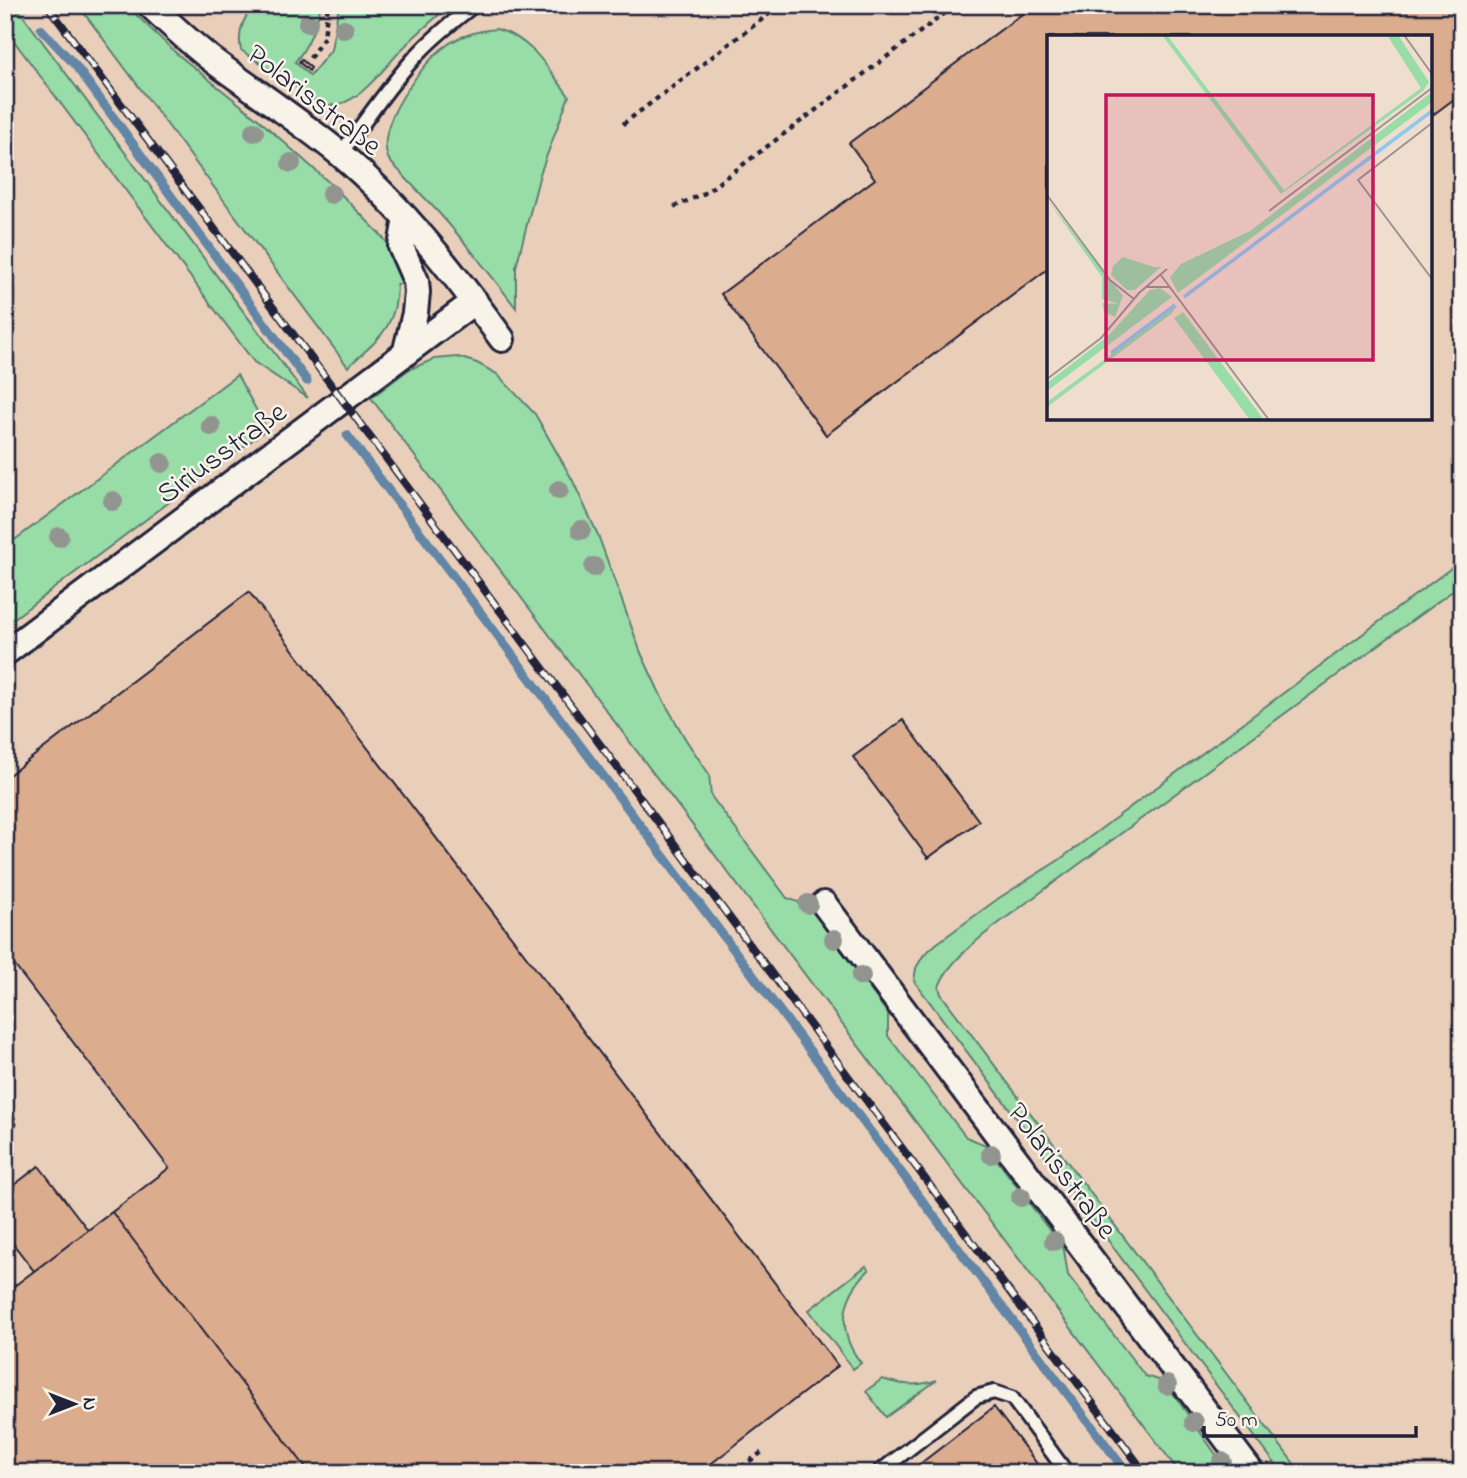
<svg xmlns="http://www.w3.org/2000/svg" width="1467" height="1478" font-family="'Indie Flower',sans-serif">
  <rect width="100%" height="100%" fill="#efdecd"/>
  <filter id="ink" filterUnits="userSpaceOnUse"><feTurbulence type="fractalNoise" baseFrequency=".0143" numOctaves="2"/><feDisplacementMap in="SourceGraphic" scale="14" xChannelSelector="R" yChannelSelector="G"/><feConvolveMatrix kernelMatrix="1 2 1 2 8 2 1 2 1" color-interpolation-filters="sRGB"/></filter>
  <g filter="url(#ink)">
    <path fill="#e9cfba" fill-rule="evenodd" d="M5 5H1462V1473H5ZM1049 37H1430V418H1049Z"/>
    <path fill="#98dca8" stroke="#5d7f72" stroke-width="2" d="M5 5H15L308 398 254 362 5 29Z
      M78 5H126L176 53 258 119 333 186 379 233 391 247 406 284H397C397 328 378 339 348 367Z
      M254 5H321C316 27 309 45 295 62L310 76 331 50 339 5H450C435 18 420 31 406 45 386 64 355 114 322 104 316 102 309 96 304 92 283 79 262 65 241 50 237 33 243 18 254 5Z
      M496 29C532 38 548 69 569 96L540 174 516 267V308C491 275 466 243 439 213 427 200 414 187 402 174 398 169 391 164 388 158 378 132 402 96 417 76 439 46 459 32 496 29Z
      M458 357 477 363 497 374 535 414 572 479 598 535 641 653 662 698 686 740 709 774 711 796 787 898 809 906 888 1014V1036L966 1137 986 1145 1064 1250 1068 1275 1145 1376 1165 1382 1229 1473H1180L371 398 408 370 434 359Z
      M237 375 267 429 5 625V547Z
      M1462 560V584L1022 906C998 924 948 958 939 987L941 994 1301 1473H1282L914 981 916 968 923 956 936 944 999 898 1059 860Z
      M866 1266 869 1270C841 1297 836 1332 861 1363L853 1369 809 1310Z
      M882 1379C901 1385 917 1387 937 1380L886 1417 866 1391Z"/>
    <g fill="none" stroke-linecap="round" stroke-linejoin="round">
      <path stroke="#6386a6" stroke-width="9" d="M41 29 75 65 307 381
        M347 435 1127 1473"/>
    </g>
    <path fill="#dcac8e" stroke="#22223b" stroke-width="2" d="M1034 5H1462V93L1430 117V37H1049V268L826 435 721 294 875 179 849 143Z
      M301 59 311 68 309 71 299 62Z
      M249 592 838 1366 699 1473H310L112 1212 169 1168 5 953V778Z
      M903 720 979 821 928 858 853 757Z
      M39 1166 88 1230 34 1271 5 1233V1192Z
      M112 1212 310 1473H5V1293Z
      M994 1407 1044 1473H908Z"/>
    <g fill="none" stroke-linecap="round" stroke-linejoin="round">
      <g stroke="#22223b" stroke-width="18">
        <path id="service" d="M340 154C366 121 388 86 417 55 434 36 454 21 474 5
          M878 1473 976 1397 994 1392 1012 1398 1067 1473"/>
      </g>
      <g stroke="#22223b" stroke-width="30">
        <path id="minor" d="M150 5C171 25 192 45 215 62 257 93 300 121 340 154 403 207 454 273 502 339
          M405 354 415 313 417 292 416 281 401 247 406 218
          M5 653 475 301
          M824 904 1252 1473"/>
      </g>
      <path stroke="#22223b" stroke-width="4.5" stroke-dasharray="5 5" stroke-linecap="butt" d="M310 58 324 37 328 5
        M623 124 781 5
        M674 207 705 193 956 5
        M5 1108 17 1123 5 1132
        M5 1178 12 1187
        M733 1473 765 1450"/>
      <use href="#service" stroke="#f7f3e8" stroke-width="12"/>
      <use href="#minor" stroke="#f7f3e8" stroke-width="24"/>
      <g stroke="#22223b" stroke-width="8">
        <path id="rail" d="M47 5 1145 1473"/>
      </g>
      <use href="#rail" stroke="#f7f3e8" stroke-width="5" stroke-dasharray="16" stroke-linecap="butt"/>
    </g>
    <g fill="#92958f">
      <circle cx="308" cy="23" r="10"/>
      <circle cx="344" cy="29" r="10"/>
      <circle cx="254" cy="132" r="10"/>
      <circle cx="291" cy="163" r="10"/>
      <circle cx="331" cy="194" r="10"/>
      <circle cx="211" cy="426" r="10"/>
      <circle cx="162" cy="463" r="10"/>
      <circle cx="559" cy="490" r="10"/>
      <circle cx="113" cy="501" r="10"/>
      <circle cx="581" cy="530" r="10"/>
      <circle cx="59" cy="537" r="10"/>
      <circle cx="594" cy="567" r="10"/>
      <circle cx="808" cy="904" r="10"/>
      <circle cx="834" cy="939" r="10"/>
      <circle cx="861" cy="976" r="10"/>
      <circle cx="991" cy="1154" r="10"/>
      <circle cx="1021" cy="1197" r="10"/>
      <circle cx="1054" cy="1241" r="10"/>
      <circle cx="1167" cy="1385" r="10"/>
      <circle cx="1194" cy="1422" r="10"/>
      <circle cx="1222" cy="1462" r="10"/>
    </g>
  </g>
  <g text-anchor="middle" stroke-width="5" stroke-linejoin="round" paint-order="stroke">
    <g font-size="30" fill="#22223b" stroke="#f7f3e8">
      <text transform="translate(315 99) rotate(38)" y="10">Polarisstraße</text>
      <text transform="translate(221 452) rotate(-36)" y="10">Siriusstraße</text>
      <text transform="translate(1063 1170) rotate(53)" y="10">Polarisstraße</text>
    </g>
  </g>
  <g transform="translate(1047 35)">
    <rect width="385" height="385" fill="#efdecd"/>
    <path d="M115 0H120L237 155 374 53 340 0H351L382 47 376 56 234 159ZM385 57V67L131 258 123 242 134 229 203 196ZM0 164 76 261 68 282 57 277 55 268 72 269 55 264V242ZM76 222 107 232H114L88 255H80L64 240 66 231ZM113 253 125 262 0 356V348L60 302 103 255ZM131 270 124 279 0 372V367ZM136 277 217 385H203L127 283Z" fill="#98dca8"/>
    <path fill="none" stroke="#8ec8ed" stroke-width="3.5" d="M137 262 385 76M64 318 128 270"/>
    <path fill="none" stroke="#9d9393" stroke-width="2" d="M357 0 385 39M385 88 311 145 385 244M0 160 63 245 87 264M222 176 385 53M113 239 222 385M98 252H122M0 344 54 303 92 258 120 234"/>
    <path fill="#c2185b" fill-opacity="0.15" stroke="#c2185b" stroke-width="3.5" d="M59 60H326V325H59Z"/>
    <rect width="385" height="385" fill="none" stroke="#22223b" stroke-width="3.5"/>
  </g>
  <rect width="1467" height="1478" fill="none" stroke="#f7f3e8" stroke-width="28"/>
  <rect x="14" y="14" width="1439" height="1450" fill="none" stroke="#22223b" stroke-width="2.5" filter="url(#ink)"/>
  <g transform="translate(74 1404) rotate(90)" stroke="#f7f3e8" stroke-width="5" paint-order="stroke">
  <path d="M0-5L12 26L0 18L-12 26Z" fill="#22223b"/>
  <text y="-10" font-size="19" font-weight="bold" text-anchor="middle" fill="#22223b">N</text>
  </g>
  <path d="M1204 1426v10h212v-10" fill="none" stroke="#22223b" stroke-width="3.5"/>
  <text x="1215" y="1426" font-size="21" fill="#22223b" stroke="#f7f3e8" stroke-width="5" paint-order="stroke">50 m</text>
</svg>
